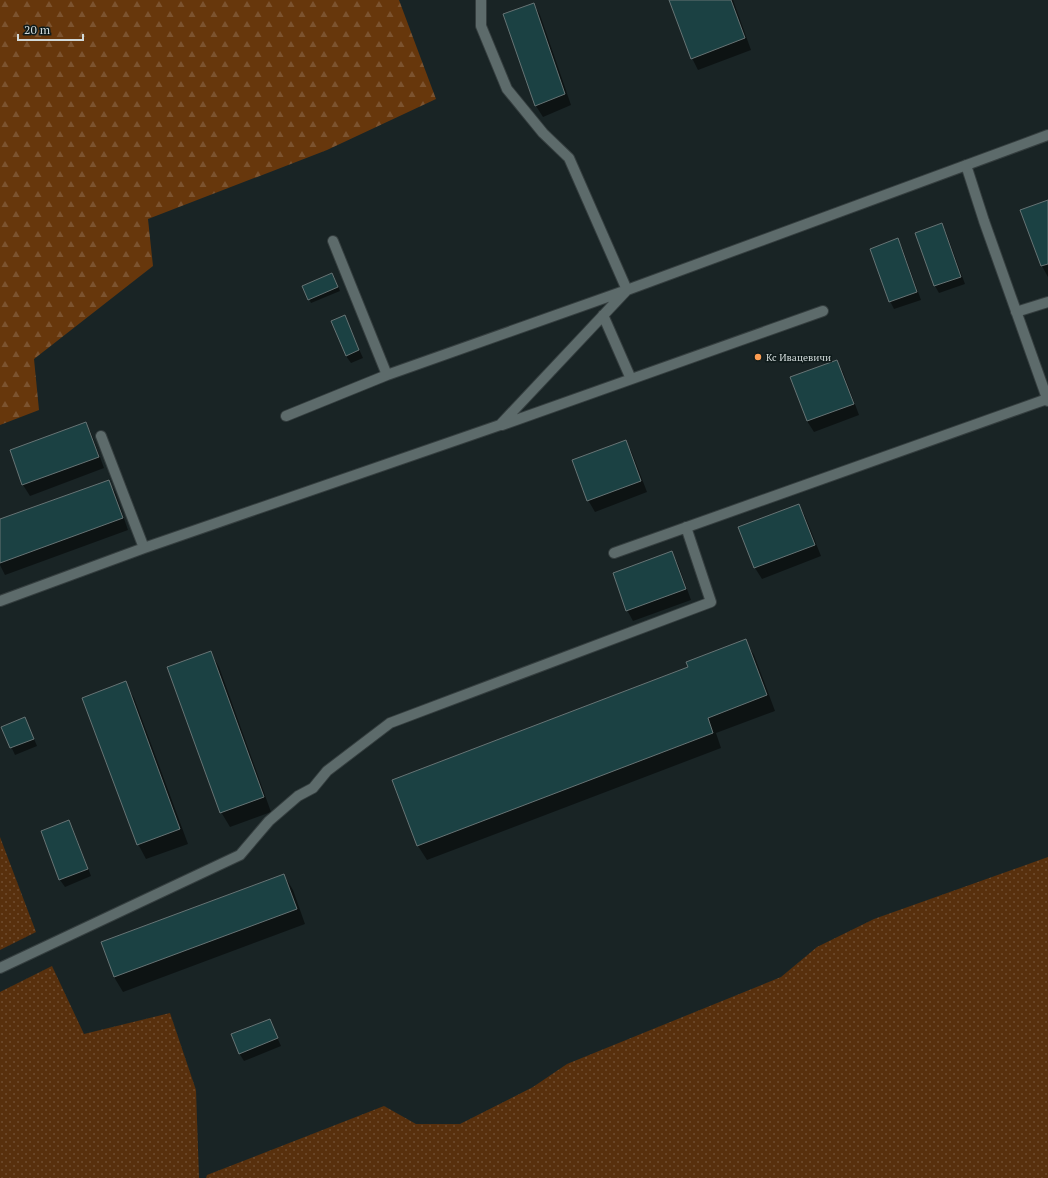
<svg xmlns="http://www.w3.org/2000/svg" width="1048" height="1178" font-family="'PT Serif',serif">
  <defs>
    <pattern id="grass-dots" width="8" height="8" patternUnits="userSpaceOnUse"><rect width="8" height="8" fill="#58300d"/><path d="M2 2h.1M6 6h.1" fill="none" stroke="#6f4d30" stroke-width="1.8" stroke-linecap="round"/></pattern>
    <pattern id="forest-firs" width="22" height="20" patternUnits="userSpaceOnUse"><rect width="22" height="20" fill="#67370c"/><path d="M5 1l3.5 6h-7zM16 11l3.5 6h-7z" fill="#7c532f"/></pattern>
  </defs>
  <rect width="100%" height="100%" fill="#192425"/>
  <path fill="url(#grass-dots)" d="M0 837 36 932 0 950Z
    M1048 857V1178H206L207 1175 384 1106 416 1124H460L533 1087 567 1064 781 977 817 947 874 919Z
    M52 966 84 1034 170 1013 196 1090 199 1178H0V992Z"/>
  <path fill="url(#forest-firs)" d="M0 0H399L436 99 327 150 148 219 153 266 34 359 39 410 0 425Z"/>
  <path fill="#0007" d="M670 0H733L751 50 698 70 692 58Z
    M534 4 540 15 571 105 543 117 536 106 504 15Z
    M1048 201V277L1042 266Z
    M942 224 946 232 965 284 939 293 935 286Z
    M898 240 902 247 921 300 894 309 890 301Z
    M334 277 340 291 311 303 303 286Z
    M344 316 363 358 351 363 346 356Z
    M837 361 843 372 859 415 814 432 807 421Z
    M86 423 92 435 104 468 30 496 23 485 11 451Z
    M626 441 632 453 647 492 595 512 588 500Z
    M108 481 115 492 128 530 5 575 0 565V520Z
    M799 505 805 516 821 556 762 579 755 568 740 528Z
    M672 552 678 564 691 600 633 621 627 610Z
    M745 641 754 655 775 711 716 733 721 748 427 860 418 846 689 668Z
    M211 653 219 667 271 812 230 827 221 812Z
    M125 683 134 698 188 844 146 859 138 844Z
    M25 718 37 746 15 755 2 727Z
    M69 821 73 829 91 876 65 887 60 880 42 832Z
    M284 875 293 890 305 924 123 992 114 977Z
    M269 1020 281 1046 244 1061 239 1053Z"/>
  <path fill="#1b4143" stroke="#677475" d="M669 0H731L745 38 691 59Z
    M534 3 565 94 535 106 503 14Z
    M1048 200V264L1041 266 1020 210Z
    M942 223 961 277 934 286 915 233Z
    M898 238 917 292 889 302 870 249Z
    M332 273 338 287 308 300 302 286Z
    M345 315 359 350 346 356 331 321Z
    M837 360 854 404 807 421 790 377Z
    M86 422 99 457 22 485 10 450Z
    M626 440 641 481 587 501 572 460Z
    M109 480 123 518 0 563V519Z
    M799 504 815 545 754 568 738 527Z
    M672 551 686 589 626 611 613 573Z
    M746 639 767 695 708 718 713 733 417 846 392 780 688 667 686 662Z
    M211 651 264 797 220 813 167 667Z
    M126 681 180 829 137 845 82 698Z
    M25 717 34 739 10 748 1 727Z
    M69 820 88 869 59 880 41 831Z
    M284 874 297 909 114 977 101 942Z
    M270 1019 278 1038 239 1054 231 1034Z"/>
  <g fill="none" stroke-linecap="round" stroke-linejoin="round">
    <g stroke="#353e3f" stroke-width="12">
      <path id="minor" d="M966 165 984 221 1048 401
        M333 241 387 375
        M1016 312 1048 302
        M603 315 631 379
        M286 416 387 375 627 290 569 158 543 133 507 89 481 26V0
        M502 425 823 311
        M101 436 144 548
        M614 553 1047 399
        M0 601 144 548 500 425 627 290 1048 135
        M0 968 240 855 269 821 298 796 313 788 327 771 390 723 711 602 686 527"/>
    </g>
    <use href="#minor" stroke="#5d6b6b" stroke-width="10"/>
  </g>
  <circle fill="#fc9d52" stroke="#0f1b1b" stroke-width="1.5" cx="758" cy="357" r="4"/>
  <g text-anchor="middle" stroke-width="3" stroke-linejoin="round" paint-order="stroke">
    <g font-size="10" fill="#d2dada" stroke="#0f1b1b" text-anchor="start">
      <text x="766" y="361">Кс Ивацевичи</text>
    </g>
  </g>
  <path d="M18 34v6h65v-6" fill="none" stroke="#d2dada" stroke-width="2"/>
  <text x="24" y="34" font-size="12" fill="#d2dada" stroke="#0f1b1b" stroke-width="3" paint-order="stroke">20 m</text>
</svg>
